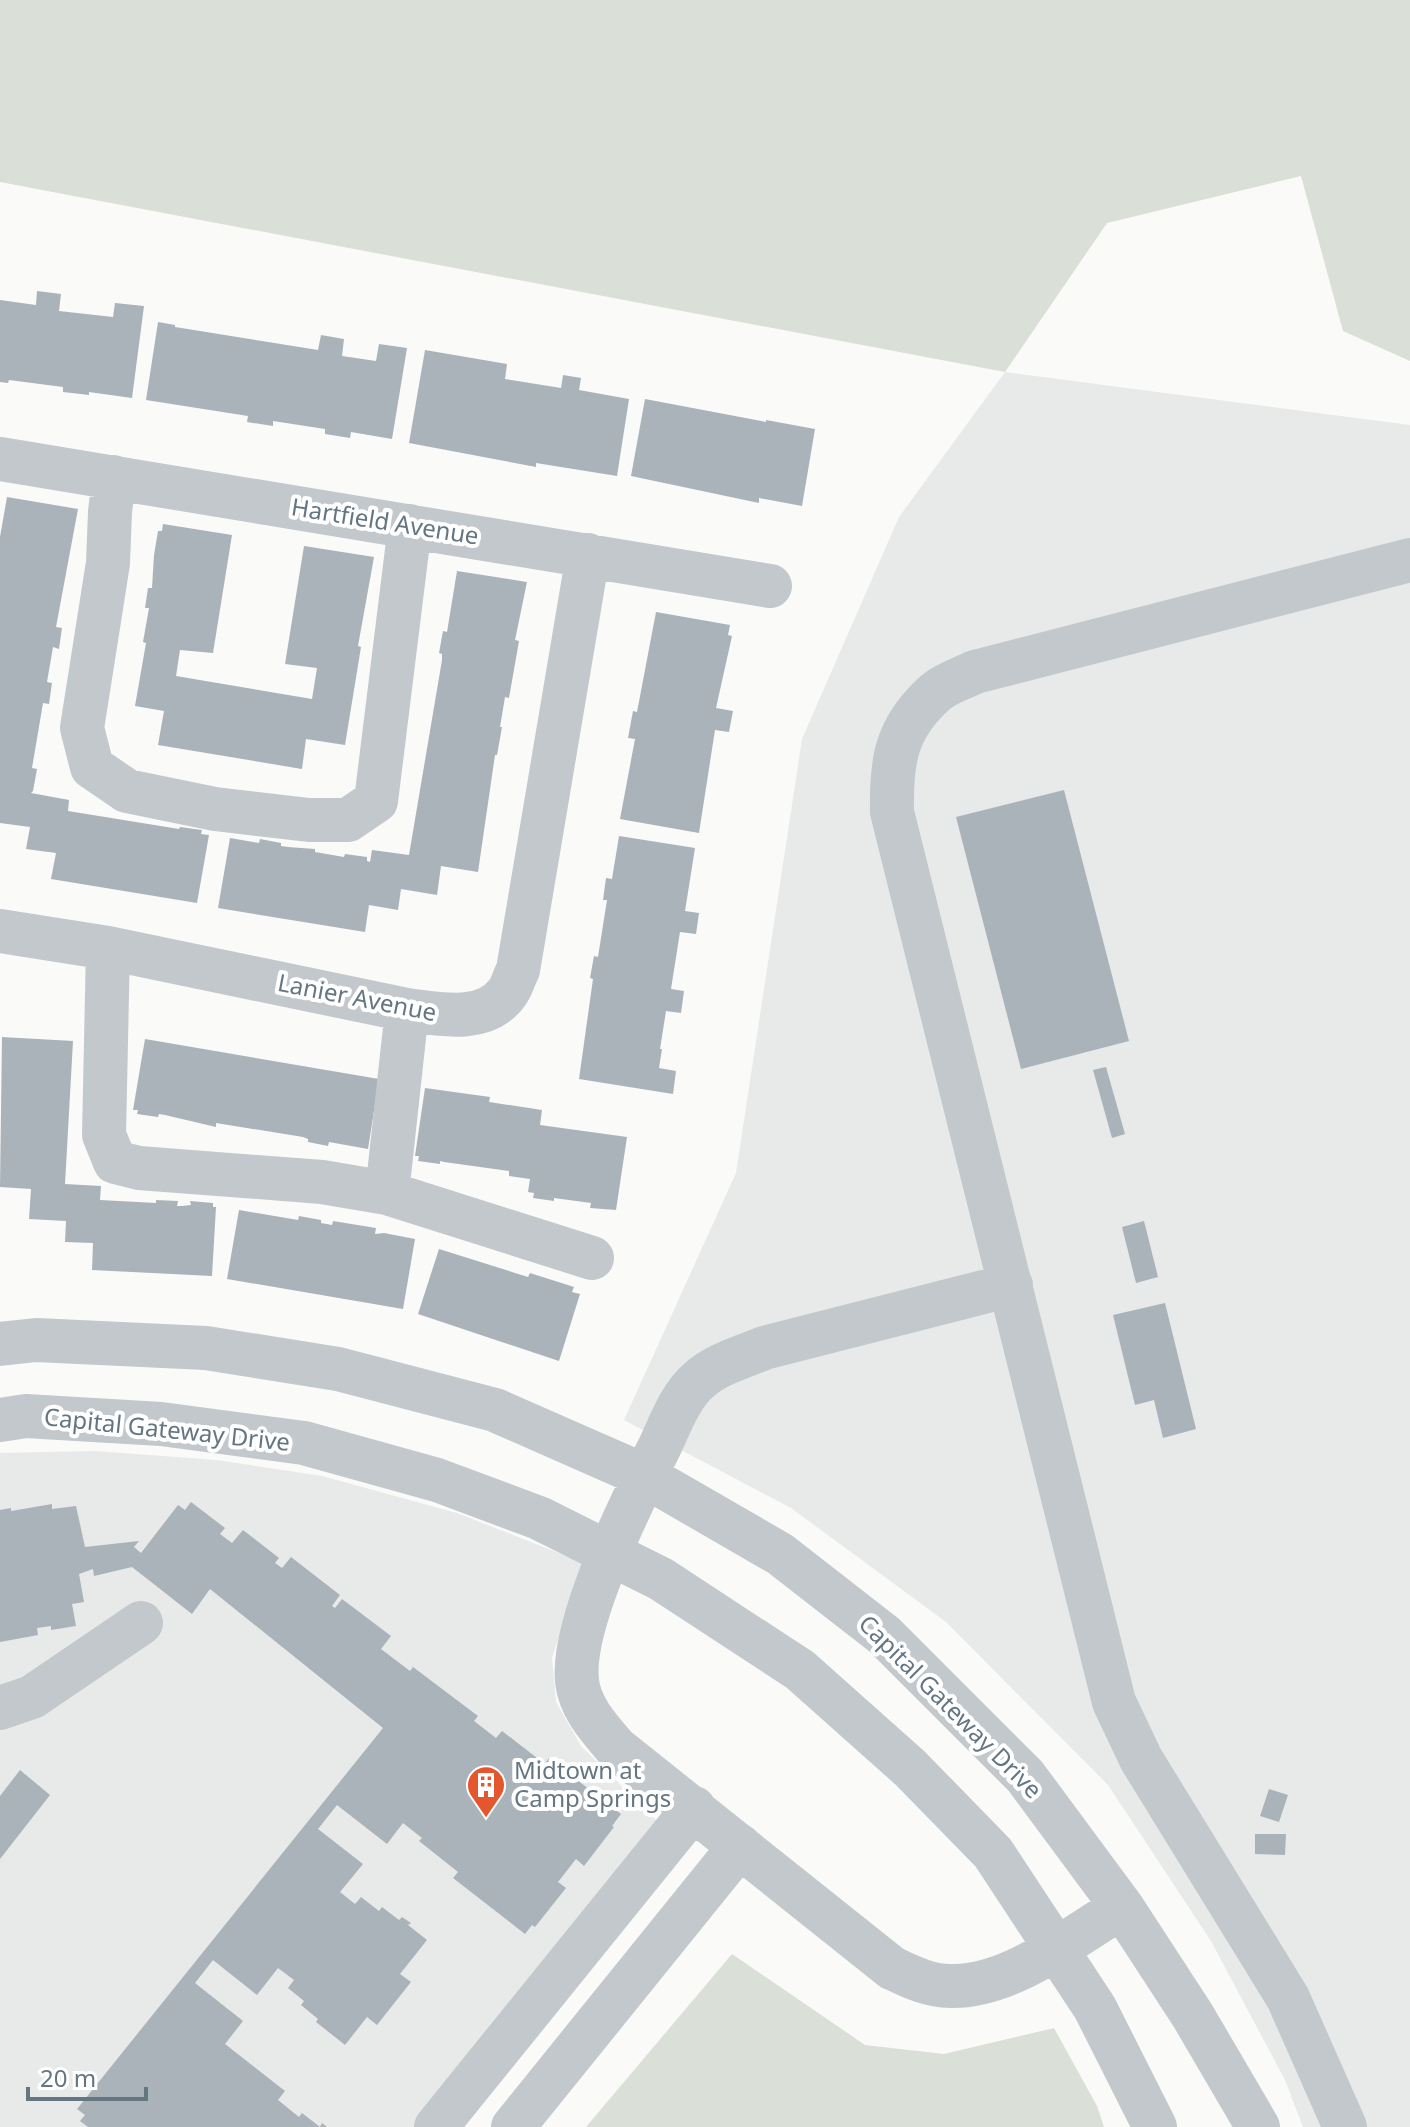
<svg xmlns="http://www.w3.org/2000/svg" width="1410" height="2127" font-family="'Noto Sans',sans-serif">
  <rect width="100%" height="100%" fill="#fafaf8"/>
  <path fill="#e8e9e9" d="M1005 372 1410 425V2127H1303L1285 2080 1211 1941 1108 1785 946 1622 791 1508 624 1420 736 1173 802 739 899 517Z
    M95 1451 217 1460 322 1476 457 1513 584 1563 552 1658 556 1702 581 1746 657 1821 415 2127H0V1453Z"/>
  <path fill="#dadfd7" d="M0 0H1410V361L1343 331 1301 176 1107 223 1005 372 0 182Z
    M732 1954 865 2045 944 2054 1054 2028 1097 2106 1104 2127H586Z"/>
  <path fill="#aab3b9" d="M37 291 61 294 59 311 113 317 115 303 144 306 132 398 89 392V395L63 392V387L9 380 8 383 0 382V300L36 305Z
    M158 322 175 325V327L318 350 321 335 344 339 342 356 376 361 379 344 407 348 392 439 351 432 350 438 325 434V429L273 421V426L247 422 248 416 146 400Z
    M425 350 507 364 505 379 561 388 563 375 581 378 579 390 629 399 617 476 536 463V467L409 443Z
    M645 399 766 422V420L815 429 802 506 759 498V503L631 476Z
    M7 497 78 509 56 627 62 628 59 649 53 647 47 682 52 683 49 704 43 703 32 768 37 769 33 791 31 793 69 800 68 811 179 829 180 827 202 830 201 834 209 835 197 903 51 879 56 853 26 849 30 827 0 823V537Z
    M163 524 232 535 213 653 180 650 176 676 312 699 317 668 285 664 304 546 374 557 358 646 361 647 345 745 306 739 302 769 158 745 164 711 135 706 146 643 143 642 149 608H145L148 588H152L154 555 158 531H162Z
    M457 571 527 582 515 640 519 641 509 698 505 697 500 727H502L497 755H495L478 872 441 866 437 895 401 889 398 910 369 905 365 932 218 908 230 838 259 843 260 839 281 843V846L288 847 315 849V852L344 857 345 854 367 857V861L370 862 372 850 409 855 442 660V654L439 653 443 631 447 632Z
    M656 612 730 625 728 635 732 636 716 708 733 711 729 732 715 730 699 833 620 819 635 739 628 738 633 711 637 712Z
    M1064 790 1129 1041 1021 1069 956 817Z
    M619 836 695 848 685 911 699 913 696 934 680 932 671 989 684 991 681 1013 666 1011 660 1049H662L659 1068 676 1071 673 1094 579 1079 593 979 590 978 594 956 598 957 607 900H603L606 878 612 879Z
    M2 1037 73 1041 65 1184 101 1186 100 1200 156 1203V1200L178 1201 177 1206H182L191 1205 190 1201 213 1203V1207H216L212 1276 92 1270 93 1243 65 1242 66 1221 29 1219 31 1189 0 1187Z
    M145 1039 379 1079 368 1149 329 1142 328 1146 308 1142V1139L303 1137 216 1123V1127L165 1115 159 1114 158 1117 137 1114 138 1110H133Z
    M1106 1067 1125 1134 1112 1138 1093 1070Z
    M425 1088 490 1097 489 1102 542 1110 540 1125 627 1137 616 1210 590 1208 591 1203 554 1198V1201L533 1198 534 1193 528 1192 530 1179 509 1176V1171L444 1162 440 1161V1164L418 1161 419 1156H415Z
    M239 1210 298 1220 299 1216 321 1220V1223L332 1225 333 1221 376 1228 375 1234 384 1233 415 1239 403 1309 227 1279Z
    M1144 1221 1158 1277 1136 1283 1122 1227Z
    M439 1249 528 1277 530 1273 574 1287 572 1292 580 1294 559 1361 418 1314Z
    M1165 1303 1196 1429 1163 1438 1154 1400 1135 1405 1113 1315Z
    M191 1502 225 1528 220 1534 232 1543 243 1530 279 1558 275 1563 282 1568 291 1557 340 1595 332 1606 335 1608 342 1599 391 1636 381 1649 410 1671 413 1667 478 1716 474 1721 496 1738 502 1731 541 1761 533 1771 537 1774 549 1758 621 1814 612 1826 614 1827 584 1866 576 1859 558 1882 566 1888 535 1927 532 1925 525 1934 453 1878 458 1872 419 1841 422 1838 403 1823 387 1844 337 1805 318 1829 363 1864 340 1892 355 1904 361 1897 379 1911 382 1907 399 1920 402 1917 411 1923 408 1925 427 1940 400 1974 411 1982 377 2025 367 2017 345 2045 316 2022 318 2019 301 2005 304 2001 288 1988 294 1980 278 1968 257 1995 213 1960 195 1983 243 2021 225 2044 285 2091 278 2100 299 2117 302 2113 320 2127 322 2123 327 2127H88L80 2121 85 2115 77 2109 383 1728 210 1589 192 1614 132 1567 94 1576 93 1569 79 1574 84 1602 72 1604 76 1626 51 1630V1626L37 1628 38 1635 0 1642V1510L11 1508V1511L52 1504V1509L76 1506 85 1547 139 1541 134 1547 141 1553 178 1505 185 1510Z
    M20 1770 50 1795 0 1859V1796Z
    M1269 1789 1288 1795 1279 1822 1260 1816Z
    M1255 1834H1286L1285 1855 1255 1854Z"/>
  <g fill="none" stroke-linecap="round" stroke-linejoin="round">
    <path stroke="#c3c8cc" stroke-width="44" d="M0 459 770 586
      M114 477 110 512 108 563 82 728 92 767 127 791 215 809 309 820H348L376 801 410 526
      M0 931 108 948 407 1010C439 1014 485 1024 507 993 512 987 514 977 518 970L588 555
      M108 948 104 1135 115 1162 139 1168 322 1182 387 1193 592 1258
      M387 1193 407 1010
      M1011 1285 764 1348C743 1357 716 1364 699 1380 680 1396 670 1425 659 1448 632 1501 571 1623 577 1681 580 1708 599 1728 616 1748L892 1968C911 1977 929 1986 950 1986 1009 1988 1073 1937 1122 1907
      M0 1344 36 1340 206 1348 338 1369 495 1410 645 1476 780 1554 884 1635 1025 1776 1122 1907 1193 2016 1258 2127
      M0 1420 26 1416 161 1424 304 1443 437 1480 539 1518 661 1579 800 1670 910 1768 993 1853 1095 2008 1155 2127
      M0 1708 32 1697 141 1623
      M436 2127 694 1808
      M513 2127 740 1846
      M1345 2127 1288 1998 1141 1759 1114 1702 892 812C891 762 895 728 936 692 946 683 963 678 975 672L1410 560"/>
  </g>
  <defs>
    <g id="building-pin" transform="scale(2)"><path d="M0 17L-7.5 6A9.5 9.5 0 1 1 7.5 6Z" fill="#e4572e" stroke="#fff"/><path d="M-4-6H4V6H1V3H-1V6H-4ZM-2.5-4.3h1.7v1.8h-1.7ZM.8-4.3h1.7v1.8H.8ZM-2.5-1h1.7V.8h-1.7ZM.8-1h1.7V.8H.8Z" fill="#fff"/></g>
  </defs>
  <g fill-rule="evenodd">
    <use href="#building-pin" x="486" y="1785"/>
  </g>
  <g text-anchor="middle" stroke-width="8" stroke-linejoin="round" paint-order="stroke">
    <g font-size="24" fill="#657683" stroke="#fff">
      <text transform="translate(385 522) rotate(9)" y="8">Hartfield Avenue</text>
      <text transform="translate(357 998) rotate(11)" y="8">Lanier Avenue</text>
      <text transform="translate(167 1430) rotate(6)" y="8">Capital Gateway Drive</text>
      <text transform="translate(950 1707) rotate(45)" y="8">Capital Gateway Drive</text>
    </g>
    <g font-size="24" fill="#657683" stroke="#fff" text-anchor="start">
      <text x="514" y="1779">Midtown at<tspan x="514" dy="28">Camp Springs</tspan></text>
    </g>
  </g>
  <path d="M28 2087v12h118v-12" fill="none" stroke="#657683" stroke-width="4"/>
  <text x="40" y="2087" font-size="24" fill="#657683" stroke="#ffffff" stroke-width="6" paint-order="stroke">20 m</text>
</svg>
